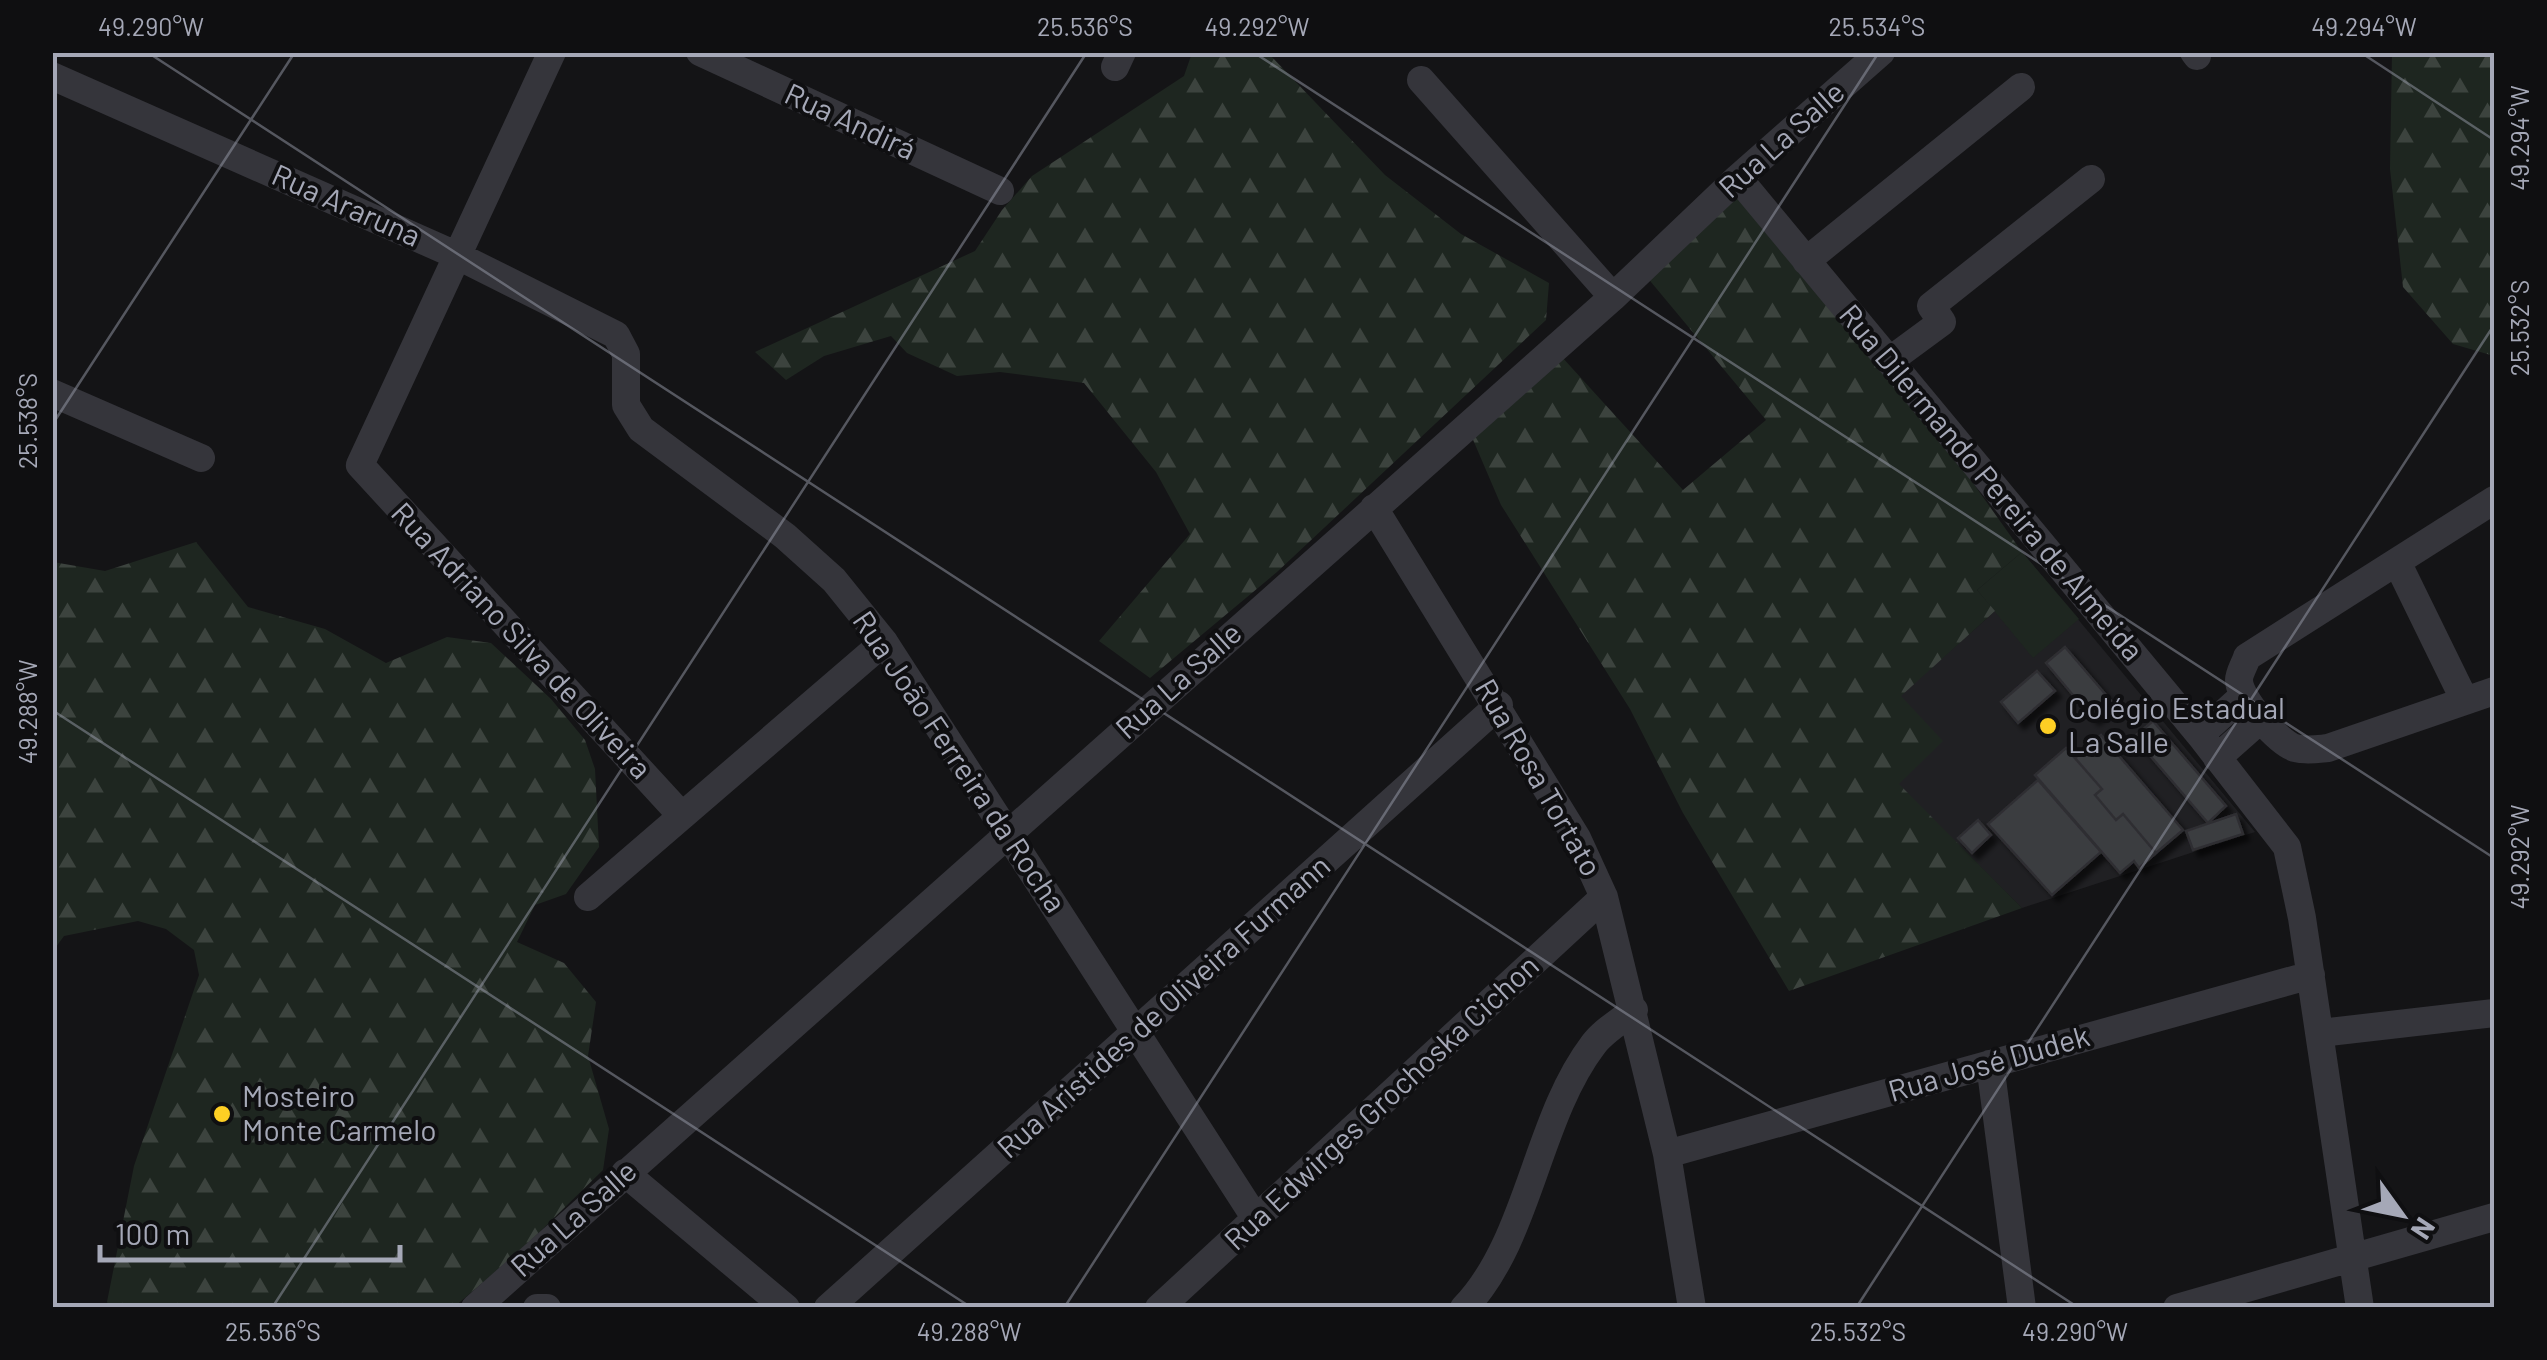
<svg xmlns="http://www.w3.org/2000/svg" width="2547" height="1360" font-family="Barlow,sans-serif">
  <defs>
    <pattern id="forest-firs" width="22" height="20" patternUnits="userSpaceOnUse" patternTransform="scale(2.5)"><rect width="22" height="20" fill="#1e2620"/><path d="M5 1l3.5 6h-7zM16 11l3.5 6h-7z" fill="#3c433e"/></pattern>
    <filter id="shadow"><feDropShadow dx="6" dy="6" stdDeviation="2.5" flood-color="#0009"/></filter>
  </defs>
  <rect width="100%" height="100%" fill="#141416"/>
  <path fill="#202023" d="M2022 552 2255 832 2022 908 1898 784 1942 741 1900 696 1994 612Z"/>
  <path fill="#1e2620" d="M2022 552 2079 619 2033 658 1977 590Z"/>
  <path fill="url(#forest-firs)" d="M1192 53H1268L1385 175 1461 234 1549 283 1546 320 1277 572 1150 678 1099 641 1190 534 1156 472 1084 383 1000 372 957 376 907 353 891 336 824 356 786 380 755 352 975 251 1002 210 1032 176 1184 76Z
    M2392 53H2494V356L2453 344 2403 287 2390 169Z
    M1739 195 1941 438 2022 552 1977 590 1995 611 1901 696 1943 741 1899 784 2022 908 1789 991 1683 813 1630 709 1501 505 1471 435 1561 356 1683 490 1766 420 1646 276Z
    M196 542 248 607 325 629 386 663 447 637 491 643 551 699 585 740 595 769 599 847 566 894 535 905 517 942 564 963 596 1002 588 1056 609 1129 603 1170 519 1252 454 1307H110L107 1302 134 1166 199 975 194 950 166 929 138 921 64 936 53 951V562L105 571Z"/>
  <path fill="#3b3c41" stroke="#2f2e32" stroke-width="2.5" filter="url(#shadow)" d="M2065 647 2113 703 2093 719 2046 663Z
    M2037 671 2055 691 2018 723 2001 702Z
    M2153 721 2226 806 2208 823 2134 737Z
    M2101 735 2183 830 2156 853 2123 814 2116 820 2095 795 2102 789 2075 758Z
    M2066 748 2102 789 2095 795 2116 820 2123 814 2156 853 2139 868 2134 861 2120 873 2035 775Z
    M2038 780 2101 852 2052 895 1988 824Z
    M2236 814 2243 834 2193 850 2186 831Z
    M1978 820 1991 835 1972 853 1958 838Z"/>
  <g fill="none" stroke-linecap="round" stroke-linejoin="round">
    <path stroke="#35353b" stroke-width="28" d="M552 52 360 465 682 816
      M700 52 1000 191
      M2194 52 2197 56
      M1115 67 1122 52
      M52 76 456 255 616 335 626 354V405L641 429 785 536 834 580 884 642 1256 1219
      M1421 80 1613 297
      M1738 178 2200 735 2287 847 2302 918 2360 1308
      M1806 261 2021 87
      M1889 361 1942 322 1931 306 2091 179
      M52 393 201 458
      M2494 500 2247 657C2245 664 2239 673 2239 680 2239 699 2278 742 2295 748 2306 751 2317 749 2328 748L2494 691
      M1374 508 1577 838 1604 897 1667 1154 1692 1308
      M2398 564 2465 701
      M2200 735 2243 696
      M2217 758 2261 719
      M588 897 884 642
      M2320 1033 2494 1013
      M1990 1064 2022 1308
      M1667 1154 2311 975
      M625 1173 786 1308
      M475 1308 1613 297 1738 178 1881 52
      M537 1308H547
      M828 1308 1499 705
      M1159 1308 1604 897
      M1464 1308C1529 1241 1536 1120 1593 1045 1603 1031 1621 1021 1634 1010
      M2177 1308 2494 1217"/>
  </g>
  <path fill="none" stroke="#a5a8b7" stroke-width="2.5" stroke-opacity="0.45" d="M147 52 2079 1308M1253 52 2494 858M2360 52 2494 140M52 425 295 52M52 710 972 1308M272 1308 1087 52M1064 1308 1879 52M1856 1308 2494 325"/>
  <g fill="#fecf24" stroke="#0f0f11" stroke-width="4">
    <circle cx="2048" cy="726" r="10"/>
    <circle cx="222" cy="1114" r="10"/>
  </g>
  <g text-anchor="middle" stroke-width="8" stroke-linejoin="round" paint-order="stroke">
    <g font-size="30" fill="#a5a8b7" stroke="#0f0f11">
      <text transform="translate(850 122) rotate(25)" y="10">Rua Andirá</text>
      <text transform="translate(1782 140) rotate(-42)" y="10">Rua La Salle</text>
      <text transform="translate(346 206) rotate(24)" y="10">Rua Araruna</text>
      <text transform="translate(1991 483) rotate(50)" y="10">Rua Dilermando Pereira de Almeida</text>
      <text transform="translate(521 641) rotate(47)" y="10">Rua Adriano Silva de Oliveira</text>
      <text transform="translate(1179 681) rotate(-42)" y="10">Rua La Salle</text>
      <text transform="translate(959 762) rotate(56)" y="10">Rua João Ferreira da Rocha</text>
      <text transform="translate(1538 778) rotate(60)" y="10">Rua Rosa Tortato</text>
      <text transform="translate(1164 1007) rotate(-42)" y="10">Rua Aristides de Oliveira Furmann</text>
      <text transform="translate(1989 1064) rotate(-16)" y="10">Rua José Dudek</text>
      <text transform="translate(1382 1103) rotate(-43)" y="10">Rua Edwirges Grochoska Cichon</text>
      <text transform="translate(574 1219) rotate(-42)" y="10">Rua La Salle</text>
    </g>
    <g font-size="30" fill="#a5a8b7" stroke="#0f0f11" text-anchor="start">
      <text x="2068" y="719">Colégio Estadual<tspan x="2068" dy="34">La Salle</tspan></text>
      <text x="242" y="1107">Mosteiro<tspan x="242" dy="34">Monte Carmelo</tspan></text>
    </g>
  </g>
  <rect width="2547" height="1360" fill="none" stroke="#0f0f11" stroke-width="110"/>
  <g transform="translate(2402 1215) rotate(123)" stroke="#0f0f11" stroke-width="8" paint-order="stroke">
  <path d="M0-8L18 38L0 25L-18 38Z" fill="#a5a8b7"/>
  <text y="-15" font-size="28" font-weight="bold" text-anchor="middle" fill="#a5a8b7">N</text>
  </g>
  <path d="M100 1245v15h300v-15" fill="none" stroke="#a5a8b7" stroke-width="5"/>
  <text x="115" y="1245" font-size="30" fill="#a5a8b7" stroke="#0f0f11" stroke-width="8" paint-order="stroke">100 m</text>
  <rect x="55" y="55" width="2437" height="1250" fill="none" stroke="#a5a8b7" stroke-width="4"/>
  <g font-size="25" text-anchor="middle" fill="#a5a8b7">
    <text x="151" y="36">49.290°W</text>
    <text x="1085" y="36">25.536°S</text>
    <text x="1257" y="36">49.292°W</text>
    <text x="1877" y="36">25.534°S</text>
    <text x="2364" y="36">49.294°W</text>
    <text transform="translate(2520 138) rotate(-90)" y="9">49.294°W</text>
    <text transform="translate(2520 328) rotate(-90)" y="9">25.532°S</text>
    <text transform="translate(28 421) rotate(-90)" y="9">25.538°S</text>
    <text transform="translate(28 712) rotate(-90)" y="9">49.288°W</text>
    <text transform="translate(2520 857) rotate(-90)" y="9">49.292°W</text>
    <text x="273" y="1341">25.536°S</text>
    <text x="969" y="1341">49.288°W</text>
    <text x="1858" y="1341">25.532°S</text>
    <text x="2075" y="1341">49.290°W</text>
  </g>
</svg>
